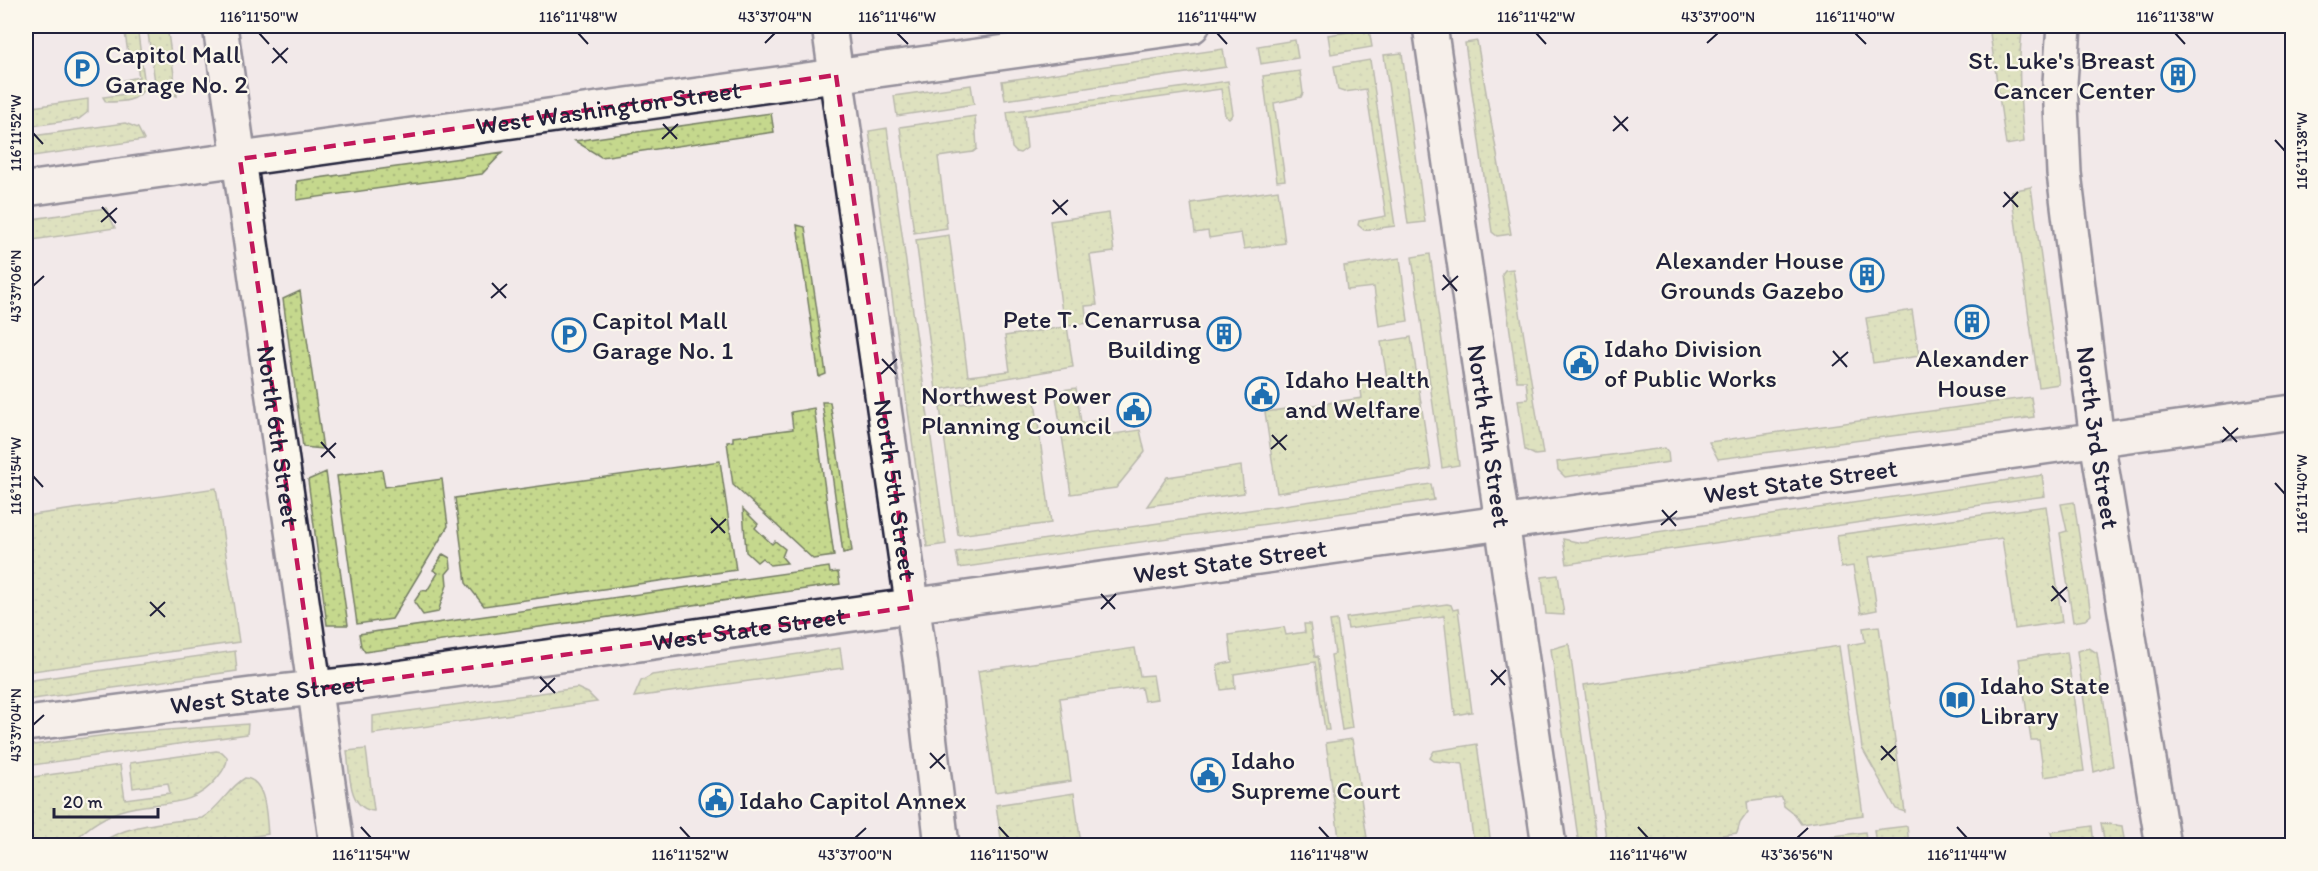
<svg xmlns="http://www.w3.org/2000/svg" width="2318" height="871" font-family="Itim,sans-serif">
  <defs>
    <pattern id="grass-dots" width="8" height="8" patternUnits="userSpaceOnUse" patternTransform="scale(1.5)"><rect width="8" height="8" fill="#c5d88d"/><path d="M2 2h.1M6 6h.1" fill="none" stroke="#a9b97b" stroke-width="1.8" stroke-linecap="round"/></pattern>
  </defs>
  <rect width="100%" height="100%" fill="#f2e9e9"/>
  <filter id="ink" filterUnits="userSpaceOnUse"><feTurbulence type="fractalNoise" baseFrequency=".0167" numOctaves="2"/><feDisplacementMap in="SourceGraphic" scale="12" xChannelSelector="R" yChannelSelector="G"/><feConvolveMatrix kernelMatrix="1 2 1 2 8 2 1 2 1" color-interpolation-filters="sRGB"/></filter>
  <g filter="url(#ink)">
    <path fill="url(#grass-dots)" stroke="#747d64" stroke-width="1.5" d="M124 26H137L145 86C140 102 121 102 106 102L103 97 126 94 124 80 139 77 136 60H129Z
      M147 26H167L177 96 163 90 155 82Z
      M1989 26H2023C2017 64 2020 103 2024 142L2006 145Z
      M1369 29 1372 47 1331 54 1328 35Z
      M1295 40 1298 58 1261 64 1258 46Z
      M1477 41 1511 234 1497 236 1492 232 1465 43Z
      M1223 49 1226 67 1005 100 1002 81Z
      M1402 53 1425 222 1408 224 1384 55Z
      M1370 60 1395 226 1364 230 1358 225 1359 221 1386 216 1366 89 1344 92 1338 90 1334 66Z
      M1300 71 1303 93 1301 97 1274 103 1285 180 1277 181 1263 76Z
      M1228 81 1233 114 1229 118 1225 115 1221 89 1024 116 1027 148 1020 153 1016 152 1012 148 1007 112Z
      M971 85 974 104 897 116 894 96Z
      M88 99V112L79 119 26 127V108Z
      M771 113 774 132 601 157 575 141Z
      M975 116 977 149 973 152 938 157 947 228 914 233 900 127Z
      M125 123 138 128 144 140 26 157V137Z
      M887 128 946 544 927 547 869 131Z
      M503 152 482 174 297 200V181Z
      M2031 187 2059 384 2039 387 2011 191Z
      M1278 190 1285 243 1244 249 1241 233 1209 238 1208 231 1195 233 1191 203Z
      M106 208 115 228 26 241V220Z
      M1109 213 1114 252 1090 255 1097 305 1085 306 1087 323 1067 326 1073 367 936 390 916 240 949 235 968 376 1010 371 1005 336 1064 327 1050 221Z
      M797 225 805 227 826 374 819 377Z
      M1430 254 1459 465 1442 468 1412 257Z
      M1400 258 1408 321 1379 326 1374 287 1347 290 1344 266Z
      M1513 269 1543 454 1535 455 1525 450 1518 400 1528 399 1526 381H1517L1502 274 1505 270Z
      M300 291 323 449 303 447 283 299Z
      M1912 310 1919 356 1873 363 1866 318Z
      M1411 337 1431 469 1277 493 1265 412 1362 398 1360 382 1387 378 1381 342Z
      M1076 388 1081 423 1106 419 1108 435 1140 430 1145 452 1116 488 1071 494 1055 391Z
      M1034 393 1051 523 958 535 940 407Z
      M2031 397 2034 417 1718 459 1709 442Z
      M822 402H830L852 551 843 553Z
      M814 408 834 556 813 559 733 485 727 442 733 441V437L793 429 791 412Z
      M1665 448 1668 452 1669 462 1565 477 1558 470 1557 462Z
      M720 461 736 570 484 606 466 583 455 498Z
      M1241 466 1244 493 1147 506 1167 477Z
      M382 470 385 487 442 479 448 526 392 619 357 624 337 476Z
      M326 472 348 625H327L308 480Z
      M2042 475 2045 496 1567 564 1563 539 1582 543Z
      M1431 484 1434 500 959 568 956 552Z
      M216 488 239 642 26 672V516Z
      M2074 502 2091 615 2085 620 2073 622 2060 533 2067 531 2061 504Z
      M2046 506 2062 622 2015 629 2002 538 1869 557 1877 610 1861 613 1853 566 1841 568 1837 535Z
      M743 509 758 524 755 528 772 544 775 541 785 549 782 557 787 563 770 565 762 558 757 562 746 552Z
      M443 554 450 558 451 568 446 574 447 585 438 612 423 615 414 602 422 590 427 591 438 573 433 570Z
      M829 567 830 573 838 572 840 584 365 652 361 646 359 634Z
      M1558 575 1564 615 1546 614 1542 577Z
      M1447 604 1451 605 1453 610 1458 609 1472 712 1455 715 1444 616 1348 629 1346 618Z
      M1337 620 1352 728 1342 730 1331 655 1335 654 1330 621Z
      M1304 624H1310L1315 657 1318 656 1329 730H1325L1315 662 1234 674 1235 688 1221 690 1217 665 1232 662 1229 635 1284 627 1286 635 1305 632Z
      M1879 626 1905 812 1896 809 1862 748 1848 645 1865 642 1863 628Z
      M1569 644 1597 845H1579L1551 649Z
      M1839 646 1863 815 1801 824 1794 814 1784 806 1782 797 1747 802 1748 812 1740 823 1737 833 1649 845H1607L1584 685Z
      M840 648 843 668 634 697 641 681 652 675Z
      M1135 648 1140 676 1153 675 1157 699 1144 701 1141 687 1060 698 1071 781 995 792 978 671Z
      M2089 648 2097 653 2113 766 2094 772 2077 651Z
      M235 651 237 671 26 700V681Z
      M2067 652 2084 771 2044 777 2039 740H2031L2019 659Z
      M577 688 588 693 597 702 373 734V716Z
      M248 724 247 734 26 766V746L114 734Z
      M1352 739 1354 751 1368 845H1340L1326 743Z
      M1477 744 1491 845H1474L1463 764 1434 761 1430 758 1434 751Z
      M366 749 374 810V811C347 809 350 771 347 751Z
      M216 751 222 752 227 757C228 764 223 771 218 777 191 812 157 799 120 811 101 818 84 829 71 845H26V778L120 765 125 799 170 793 168 783 133 788 130 763Z
      M245 778C267 780 266 817 268 834L243 838 244 845H97C129 823 164 823 202 818 220 808 228 788 245 778Z
      M1074 793 1081 845H1002L996 805Z
      M2101 823 2122 826 2125 845H2105Z
      M1907 826 1909 845H1876L1874 830Z
      M2092 826 2094 845H2054L2051 832Z
      M1865 832 1867 845H1802L1803 840Z"/>
    <g fill="none" stroke-linecap="round" stroke-linejoin="round">
      <g stroke="#22223b" stroke-width="38">
        <g id="minor">
          <path id="s1" d="M220 26 337 846"/>
          <path id="s2" d="M829 26 921 665 942 846"/>
          <path id="s3" d="M1430 26 1549 846"/>
          <path id="s4" d="M2064 26 2060 82 2064 173 2097 440 2163 846"/>
          <path id="s5" d="M26 189 1192 26"/>
          <path id="s6" d="M26 724 251 695 361 683 2292 412"/>
        </g>
      </g>
      <use href="#minor" stroke="#fbf7ec" stroke-width="33"/>
    </g>
  </g>
  <path d="M0 0H2318V871H0ZM836 75 912 607 315 689 240 159Z" fill="#f2e9e9" fill-opacity=".55" fill-rule="evenodd"/>
  <path fill="none" stroke="#c2185b" stroke-width="4.5" stroke-dasharray="12 8" stroke-linejoin="round" d="M836 75 912 607 315 689 240 159Z"/>
  <path fill="none" stroke="#22223b" stroke-width="2" d="M259 33 269 44M578 33 588 44M897 33 908 44M1217 33 1227 44M1536 33 1546 44M1855 33 1866 44M2175 33 2185 44M765 43 775 33M1707 43 1718 33M273 48 287 63M272 63 288 48M1614 116 1628 131M663 124 677 139M1613 131 1628 117M33 133 43 144M662 139 678 124M2275 140 2285 151M2004 192 2018 207M1053 200 1067 215M102 207 116 223M2003 207 2018 192M1052 214 1068 200M101 222 117 208M1443 275 1457 291M492 283 506 298M33 286 44 276M1442 290 1458 276M491 298 507 284M1833 351 1847 367M882 359 896 374M1832 366 1848 352M881 374 897 359M2223 427 2237 442M1272 435 1286 450M321 442 335 458M2222 442 2238 428M1271 449 1287 435M321 457 336 443M33 476 43 487M2275 483 2285 494M1662 510 1676 526M711 518 725 533M1661 525 1677 511M711 533 726 519M2052 586 2066 602M1101 594 1115 609M2051 601 2067 587M150 602 165 617M1101 609 1116 594M150 616 165 602M1491 670 1505 685M540 677 555 693M1491 685 1506 670M540 692 555 678M33 725 44 715M1881 746 1895 761M930 753 945 769M1881 760 1896 746M930 768 945 754M361 827 371 838M680 827 690 838M999 827 1009 838M1319 827 1329 838M1638 827 1648 838M1957 827 1967 838M855 838 866 828M1797 838 1808 828"/>
  <defs>
    <g id="parking-ring" transform="scale(1.725)"><circle r="9.5" fill="#fbf7ec" stroke="#1f6fb2" stroke-width="1.5"/><path d="M-3.5-5.5H1a3.5 3.5 0 0 1 0 7H-1V5.5H-3.5ZM-1-3.4V-.6H.8a1.4 1.4 0 0 0 0-2.8Z" fill="#1f6fb2"/></g>
    <g id="building-ring" transform="scale(1.725)"><circle r="9.5" fill="#fbf7ec" stroke="#1f6fb2" stroke-width="1.5"/><path d="M-4-6H4V6H1V3H-1V6H-4ZM-2.5-4.3h1.7v1.8h-1.7ZM.8-4.3h1.7v1.8H.8ZM-2.5-1h1.7V.8h-1.7ZM.8-1h1.7V.8H.8Z" fill="#1f6fb2"/></g>
    <g id="civic-ring" transform="scale(1.725)"><circle r="9.5" fill="#fbf7ec" stroke="#1f6fb2" stroke-width="1.5"/><path d="M-.6-6.5H3V-4.5H.6V-3L4-1V1h2V6H-6V1h2V-1L-.6-3ZM-1.2 2.5V6h2.4V2.5Z" fill="#1f6fb2"/></g>
    <g id="library-ring" transform="scale(1.725)"><circle r="9.5" fill="#fbf7ec" stroke="#1f6fb2" stroke-width="1.5"/><path d="M-6-4Q-3-5.5-.7-3.5V5Q-3 3-6 4ZM6-4Q3-5.5 .7-3.5V5Q3 3 6 4Z" fill="#1f6fb2"/></g>
  </defs>
  <g fill-rule="evenodd">
    <use href="#parking-ring" x="82" y="69"/>
    <use href="#building-ring" x="2178" y="75"/>
    <use href="#building-ring" x="1867" y="275"/>
    <use href="#building-ring" x="1972" y="322"/>
    <use href="#building-ring" x="1224" y="334"/>
    <use href="#parking-ring" x="569" y="335"/>
    <use href="#civic-ring" x="1581" y="363"/>
    <use href="#civic-ring" x="1262" y="394"/>
    <use href="#civic-ring" x="1134" y="410"/>
    <use href="#library-ring" x="1957" y="700"/>
    <use href="#civic-ring" x="1208" y="775"/>
    <use href="#civic-ring" x="716" y="800"/>
  </g>
  <g text-anchor="middle" stroke-width="4.5" stroke-linejoin="round" paint-order="stroke">
    <g font-size="26" fill="#22223b" stroke="#fbf7ec" text-anchor="start">
      <text x="105" y="63">Capitol Mall<tspan x="105" dy="30">Garage No. 2</tspan></text>
      <text x="2155" y="69" text-anchor="end">St. Luke's Breast<tspan x="2155" dy="30">Cancer Center</tspan></text>
      <text x="1844" y="269" text-anchor="end">Alexander House<tspan x="1844" dy="30">Grounds Gazebo</tspan></text>
      <text x="1201" y="328" text-anchor="end">Pete T. Cenarrusa<tspan x="1201" dy="30">Building</tspan></text>
      <text x="592" y="329">Capitol Mall<tspan x="592" dy="30">Garage No. 1</tspan></text>
      <text x="1604" y="357">Idaho Division<tspan x="1604" dy="30">of Public Works</tspan></text>
      <text x="1972" y="367" text-anchor="middle">Alexander<tspan x="1972" dy="30">House</tspan></text>
      <text x="1285" y="388">Idaho Health<tspan x="1285" dy="30">and Welfare</tspan></text>
      <text x="1111" y="404" text-anchor="end">Northwest Power<tspan x="1111" dy="30">Planning Council</tspan></text>
      <text x="1980" y="694">Idaho State<tspan x="1980" dy="30">Library</tspan></text>
      <text x="1231" y="769">Idaho<tspan x="1231" dy="30">Supreme Court</tspan></text>
      <text x="739" y="809">Idaho Capitol Annex</text>
    </g>
    <g font-size="26" fill="#22223b" stroke="#fbf7ec">
      <text dy="9" stroke="none"><textPath href="#s5" startOffset="588">West Washington Street</textPath></text>
      <text dy="9" stroke="none"><textPath href="#s1" startOffset="414">North 6th Street</textPath></text>
      <text dy="9" stroke="none"><textPath href="#s3" startOffset="414">North 4th Street</textPath></text>
      <text dy="9" stroke="none"><textPath href="#s4" startOffset="414">North 3rd Street</textPath></text>
      <text dy="9" stroke="none"><textPath href="#s6" startOffset="1791">West State Street</textPath></text>
      <text dy="9" stroke="none"><textPath href="#s2" startOffset="468">North 5th Street</textPath></text>
      <text dy="9" stroke="none"><textPath href="#s6" startOffset="1215">West State Street</textPath></text>
      <text dy="9" stroke="none"><textPath href="#s6" startOffset="729">West State Street</textPath></text>
      <text dy="9" stroke="none"><textPath href="#s6" startOffset="243">West State Street</textPath></text>
    </g>
  </g>
  <rect width="2318" height="871" fill="none" stroke="#fbf7ec" stroke-width="66"/>
  <path d="M54 808v9h104v-9" fill="none" stroke="#22223b" stroke-width="3"/>
  <text x="63" y="808" font-size="18" fill="#22223b" stroke="#fbf7ec" stroke-width="4.5" paint-order="stroke">20 m</text>
  <rect x="33" y="33" width="2252" height="805" fill="none" stroke="#22223b" stroke-width="2"/>
  <g font-size="15" text-anchor="middle" fill="#22223b">
    <text x="259" y="22">116°11'50"W</text>
    <text x="578" y="22">116°11'48"W</text>
    <text x="775" y="22">43°37'04"N</text>
    <text x="897" y="22">116°11'46"W</text>
    <text x="1217" y="22">116°11'44"W</text>
    <text x="1536" y="22">116°11'42"W</text>
    <text x="1718" y="22">43°37'00"N</text>
    <text x="1855" y="22">116°11'40"W</text>
    <text x="2175" y="22">116°11'38"W</text>
    <text transform="translate(16 133) rotate(-90)" y="5">116°11'52"W</text>
    <text transform="translate(2302 151) rotate(-90)" y="5">116°11'38"W</text>
    <text transform="translate(16 286) rotate(-90)" y="5">43°37'06"N</text>
    <text transform="translate(16 476) rotate(-90)" y="5">116°11'54"W</text>
    <text transform="translate(2302 494) rotate(-90)" y="5">116°11'40"W</text>
    <text transform="translate(16 725) rotate(-90)" y="5">43°37'04"N</text>
    <text x="371" y="860">116°11'54"W</text>
    <text x="690" y="860">116°11'52"W</text>
    <text x="855" y="860">43°37'00"N</text>
    <text x="1009" y="860">116°11'50"W</text>
    <text x="1329" y="860">116°11'48"W</text>
    <text x="1648" y="860">116°11'46"W</text>
    <text x="1797" y="860">43°36'56"N</text>
    <text x="1967" y="860">116°11'44"W</text>
  </g>
</svg>
